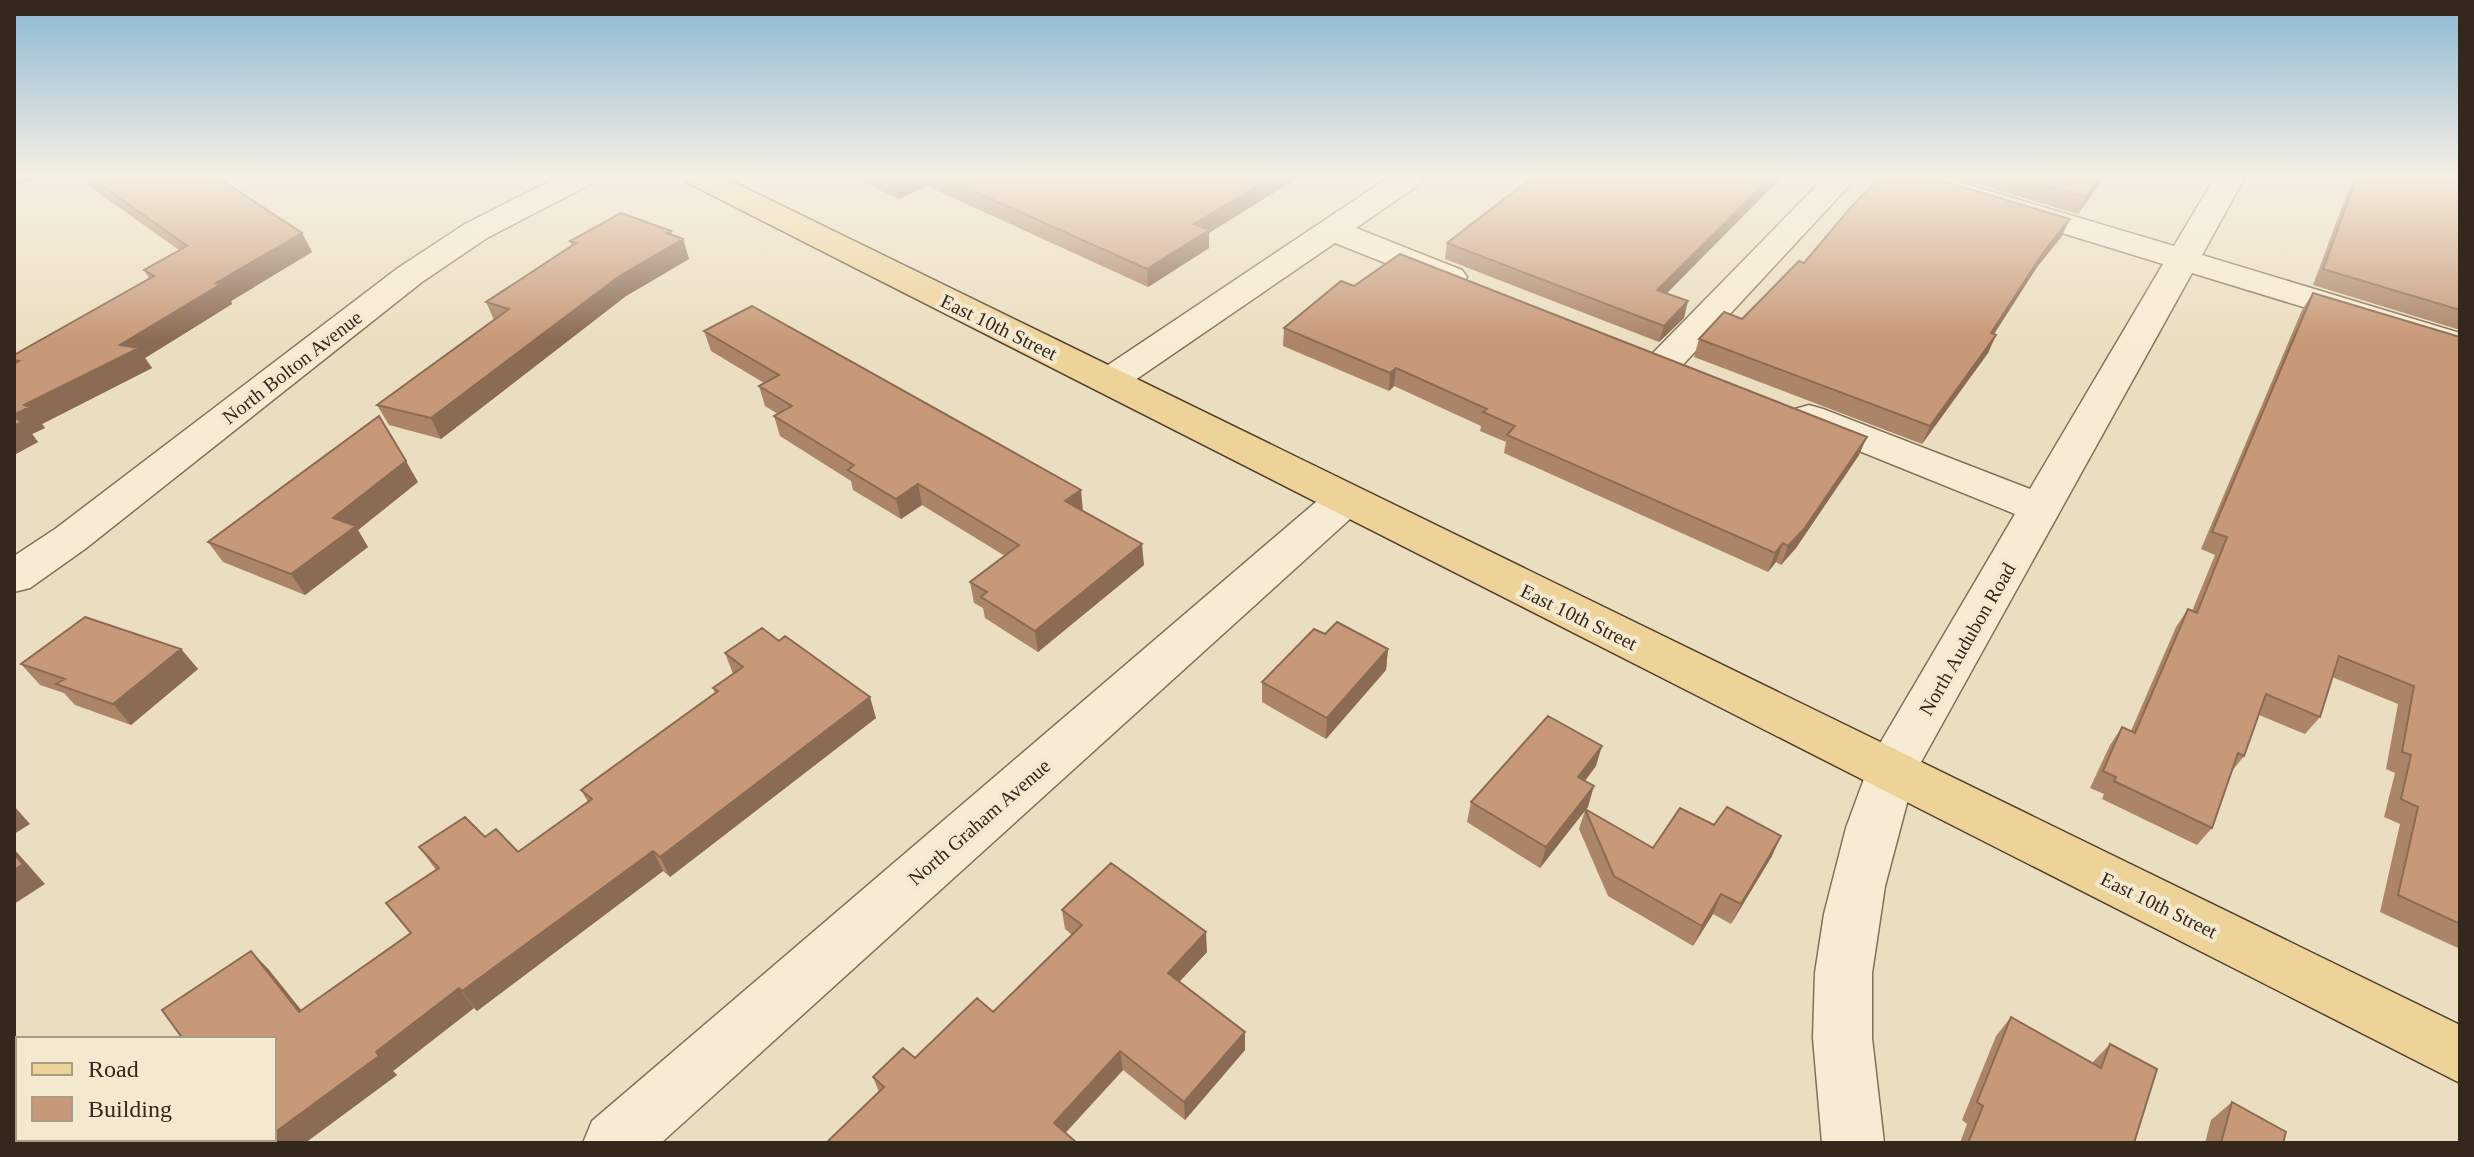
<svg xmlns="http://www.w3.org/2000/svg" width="2474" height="1157" font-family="Georgia,serif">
  <rect width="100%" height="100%" fill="#ebdec0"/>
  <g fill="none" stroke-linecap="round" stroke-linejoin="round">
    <g stroke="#846f59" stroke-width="3">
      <path id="minor" d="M558 177H597L593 183 487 238 422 282 85 549 30 588 14 592V556L55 529 398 268 465 224Z
        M1389 177H1425L1421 183 1356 228 1462 270 1467 277 1462 284 1450 287 1438 284 1335 243 1122 389 1109 392 1096 389 1090 381 1096 373Z
        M1825 177H1857L1678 370 1665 373 1652 370 1647 362 1652 354Z
        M1895 177H1942L2174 246 2215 177H2245L2202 255 2460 333V355L2192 273 1915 773 1885 886 1872 973V1038L1884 1143H1822L1813 1038 1815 973 1824 914 1846 828 1872 757 2015 514 1795 425 1790 417 1795 409 1809 405 1823 409 2030 489 2163 264 1899 183Z
        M1345 486 1360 490 1366 500 1360 510 661 1143H583L592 1121 1330 490Z"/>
    </g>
    <g stroke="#513e2d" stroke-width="3">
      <path id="major" d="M684 177H723L2460 1025V1083L688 183Z"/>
    </g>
    <use href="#minor" fill="#f7ecd3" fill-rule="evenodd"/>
    <use href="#major" fill="#eed399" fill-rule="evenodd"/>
  </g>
  <path fill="#ac8467" d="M84 177H217L302 233 312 252 231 301 232 304 145 358 152 368 42 424 45 428 32 434 38 442 14 455V355L149 278 144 270 179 250 90 187Z
    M852 177H1299L1209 233V248L1148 287 927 186 899 199Z
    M1533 177H1782L1666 294 1684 318 1659 342 1445 259 1447 243Z
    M1953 177H2105L2078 214Z
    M2353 177H2460V330L2313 285Z
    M671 231 672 235 683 239 689 259 626 296 441 439 389 425 377 405 494 320 486 302 572 246 570 241Z
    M2062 236 2037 267 1994 334 1996 335 1988 353 1922 444 1694 357 1699 339 1742 319 1804 263Z
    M1354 286 1859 455 1796 548 1781 565 1776 562 1768 572 1504 453 1506 442 1480 431 1481 426 1394 386 1389 391 1283 346 1284 328Z
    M2313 293 2460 337V949L2380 912 2400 824 2384 817 2395 773 2386 769 2398 704 2332 677 2320 717 2305 734 2259 715 2244 756 2232 771 2212 828 2197 845 2102 799 2104 794 2090 788 2110 745 2122 727 2131 731 2176 627 2188 609 2192 611 2215 555 2201 549 2302 310Z
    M704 331 1083 511 1144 565 1038 652 985 618 983 608 974 603 970 582 1005 556 922 505 901 519 853 490 851 481 780 436 774 416 778 414 765 406 759 386 764 383 711 351Z
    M418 482 358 530 368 547 305 595 223 562 208 542Z
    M181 649 198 669 131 725 75 705 64 693 40 685 21 664Z
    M1388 649 1386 670 1326 739 1262 702V682Z
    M725 653 876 718 670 877 663 871 477 1011 474 1008 393 1071 397 1075 305 1143H115L274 1139 251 951 269 970 301 1010 410 933 386 903 436 870 419 847 485 837 518 852 588 802 581 790 715 693 713 688 733 674Z
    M1596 766 1585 781 1588 807 1586 809 1653 848 1772 856 1731 924 1713 914 1693 946 1608 896 1579 829 1585 810 1540 868 1467 822 1471 802Z
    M1062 910 1207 952 1179 982 1245 1050 1185 1120 1123 1070 1065 1133 879 1092 873 1077 915 1058 993 1012 1072 935 1065 929Z
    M2011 1017 2092 1063 2110 1044 2134 1143H1960L1967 1124 1962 1120 1996 1036Z
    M2232 1102 2283 1143H2205L2211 1120Z"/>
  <path fill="#8c6b54" d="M14 177H35L36 179 14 186Z
    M906 177H925L927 186 899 199 896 182Z
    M1272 177H1299L1209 233V248L1148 287 1147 269 1194 224Z
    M1771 177H1782L1653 307 1657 290Z
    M2101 177H2105L2078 214 2086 197Z
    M2070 219 2062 236 2037 267 1983 351 1991 333 2045 250Z
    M671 231 675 244 683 239 689 259 626 296 441 439 431 418Z
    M302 233 312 252 231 301 232 304 145 358 152 368 42 424 45 428 32 434 38 442 14 455V415L24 405 216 283Z
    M1688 301 1684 318 1659 342 1664 326Z
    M1996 335 1988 353 1922 444 1930 426Z
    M1396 368 1394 386 1389 391 1390 373Z
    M1867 437 1859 455 1796 548 1781 565 1788 546Z
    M406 461 418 482 358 530 368 547 305 595 291 574 333 518Z
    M918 484 922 505 901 519 896 499Z
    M1081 490 1083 511 1065 501Z
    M1783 543 1776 562 1768 572 1775 553Z
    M1142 544 1144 565 1038 652 1035 631Z
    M181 649 198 669 131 725 113 704Z
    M1388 649 1386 670 1326 739 1327 718Z
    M870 697 876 718 670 877 660 857Z
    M1602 746 1596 766 1572 797 1578 777Z
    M1594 786 1588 807 1540 868 1546 847Z
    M14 806 30 824 14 834Z
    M1781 836 1772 856 1731 924 1741 904Z
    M14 849 45 884 14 904Z
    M653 851 663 871 477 1011 462 991Z
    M1721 894 1713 914 1693 946 1702 926Z
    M1206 932 1207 952 1169 993 1168 973Z
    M251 951 269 970 318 1031 299 1012Z
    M459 988 474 1008 393 1071 397 1075 305 1143H261L266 1139H274V1133L376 1052Z
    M1245 1032V1050L1185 1120 1184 1102Z
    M1120 1051 1123 1070 1058 1141 1054 1123Z
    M60 1139H74L77 1143H62Z"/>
  <path fill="#c89978" stroke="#8c6b54" stroke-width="2" d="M90 177H217L302 233 216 283 221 284 120 345 139 348 24 405 29 407 14 415V364L19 361 14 360V355L154 276 144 270 187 246Z
    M886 177H906L896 182Z
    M942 177H1272L1194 224 1209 230 1147 269Z
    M1533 177H1771L1657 290 1688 301 1664 326 1447 243Z
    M1881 177H1930L2070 219 2045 250 1991 333 1996 335 1930 426 1699 339 1724 312 1742 319 1799 261 1804 263 1851 207Z
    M2016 177H2101L2086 197Z
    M2357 177H2460V310L2323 269Z
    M621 213 671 231 667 233 683 239 618 277 431 418 377 405 509 309 486 302 576 243 570 241Z
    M1400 254 1867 437 1804 529 1788 546 1783 543 1775 553 1507 435 1515 426 1483 412 1487 409 1396 368 1390 373 1284 328 1341 281 1354 286Z
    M2313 293 2460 337V924L2398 895 2418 807 2401 799 2411 755 2402 752 2414 686 2339 656 2320 717 2266 694 2244 756 2238 753 2212 828 2114 781 2116 777 2103 771 2122 727 2135 733 2188 609 2197 613 2227 537 2212 532Z
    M752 306 1081 490 1065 501 1142 544 1035 631 981 597 987 592 970 582 1019 545 918 484 896 499 848 470 854 465 774 416 792 406 759 386 779 375 704 331Z
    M379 416 406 461 333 518 356 526 291 574 208 542Z
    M14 417 22 422 14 426Z
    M85 617 181 649 113 704 56 684 65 679 21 664Z
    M1337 622 1388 649 1327 718 1262 682 1314 629 1325 634Z
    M762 628 779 641 785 636 870 697 660 857 653 851 462 991 459 988 376 1052 379 1056 274 1133V1039H183L162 1010 251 951 299 1012 411 933 386 903 439 868 419 847 465 817 485 837 496 829 518 852 592 799 581 790 718 691 713 688 743 667 725 653Z
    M1548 716 1602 746 1578 777 1594 786 1546 847 1471 802Z
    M1727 807 1781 836 1741 904 1721 894 1702 926 1614 876 1585 809 1653 848 1680 808 1714 825Z
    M14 854 23 864 14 870Z
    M1111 863 1206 932 1168 973 1245 1032 1184 1102 1120 1051 1054 1123 1077 1143H826L884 1087 873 1077 903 1048 915 1058 977 998 993 1012 1082 925 1062 910Z
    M2011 1017 2101 1068 2110 1044 2157 1069 2134 1143H1968L1983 1106 1977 1102Z
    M2232 1102 2286 1132 2283 1143H2221Z
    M18 1111V1139H60L62 1143H14V1114Z
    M121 1139H266L261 1143H115Z"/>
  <linearGradient id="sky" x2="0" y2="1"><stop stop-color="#8cb8d4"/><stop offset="0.52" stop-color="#f6f0e3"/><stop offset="1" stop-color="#f6f0e3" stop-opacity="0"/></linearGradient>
  <rect width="2474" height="339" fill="url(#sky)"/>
  <g text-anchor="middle" stroke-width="8" stroke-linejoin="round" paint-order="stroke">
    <g font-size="20" fill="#34281d" stroke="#f3e9cf">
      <text transform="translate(999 327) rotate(26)" y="7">East 10th Street</text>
      <text transform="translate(292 367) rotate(-38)" y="7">North Bolton Avenue</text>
      <text transform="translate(1579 617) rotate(26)" y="7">East 10th Street</text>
      <text transform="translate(1967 639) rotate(-60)" y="7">North Audubon Road</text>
      <text transform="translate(979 822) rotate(-41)" y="7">North Graham Avenue</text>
      <text transform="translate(2159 905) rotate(26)" y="7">East 10th Street</text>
    </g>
  </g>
  <rect width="2474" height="1157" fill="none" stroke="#34281d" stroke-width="32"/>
  <rect x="16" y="1037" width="260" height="104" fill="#f3e9cf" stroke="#a79c88" stroke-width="2"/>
  <rect x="32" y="1063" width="40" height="12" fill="#eed399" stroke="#a79c88" stroke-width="2"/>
  <text x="88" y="1077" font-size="24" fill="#34281d">Road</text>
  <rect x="32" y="1097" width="40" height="24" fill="#c89978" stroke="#a79c88" stroke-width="2"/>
  <text x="88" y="1117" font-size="24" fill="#34281d">Building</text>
</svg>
